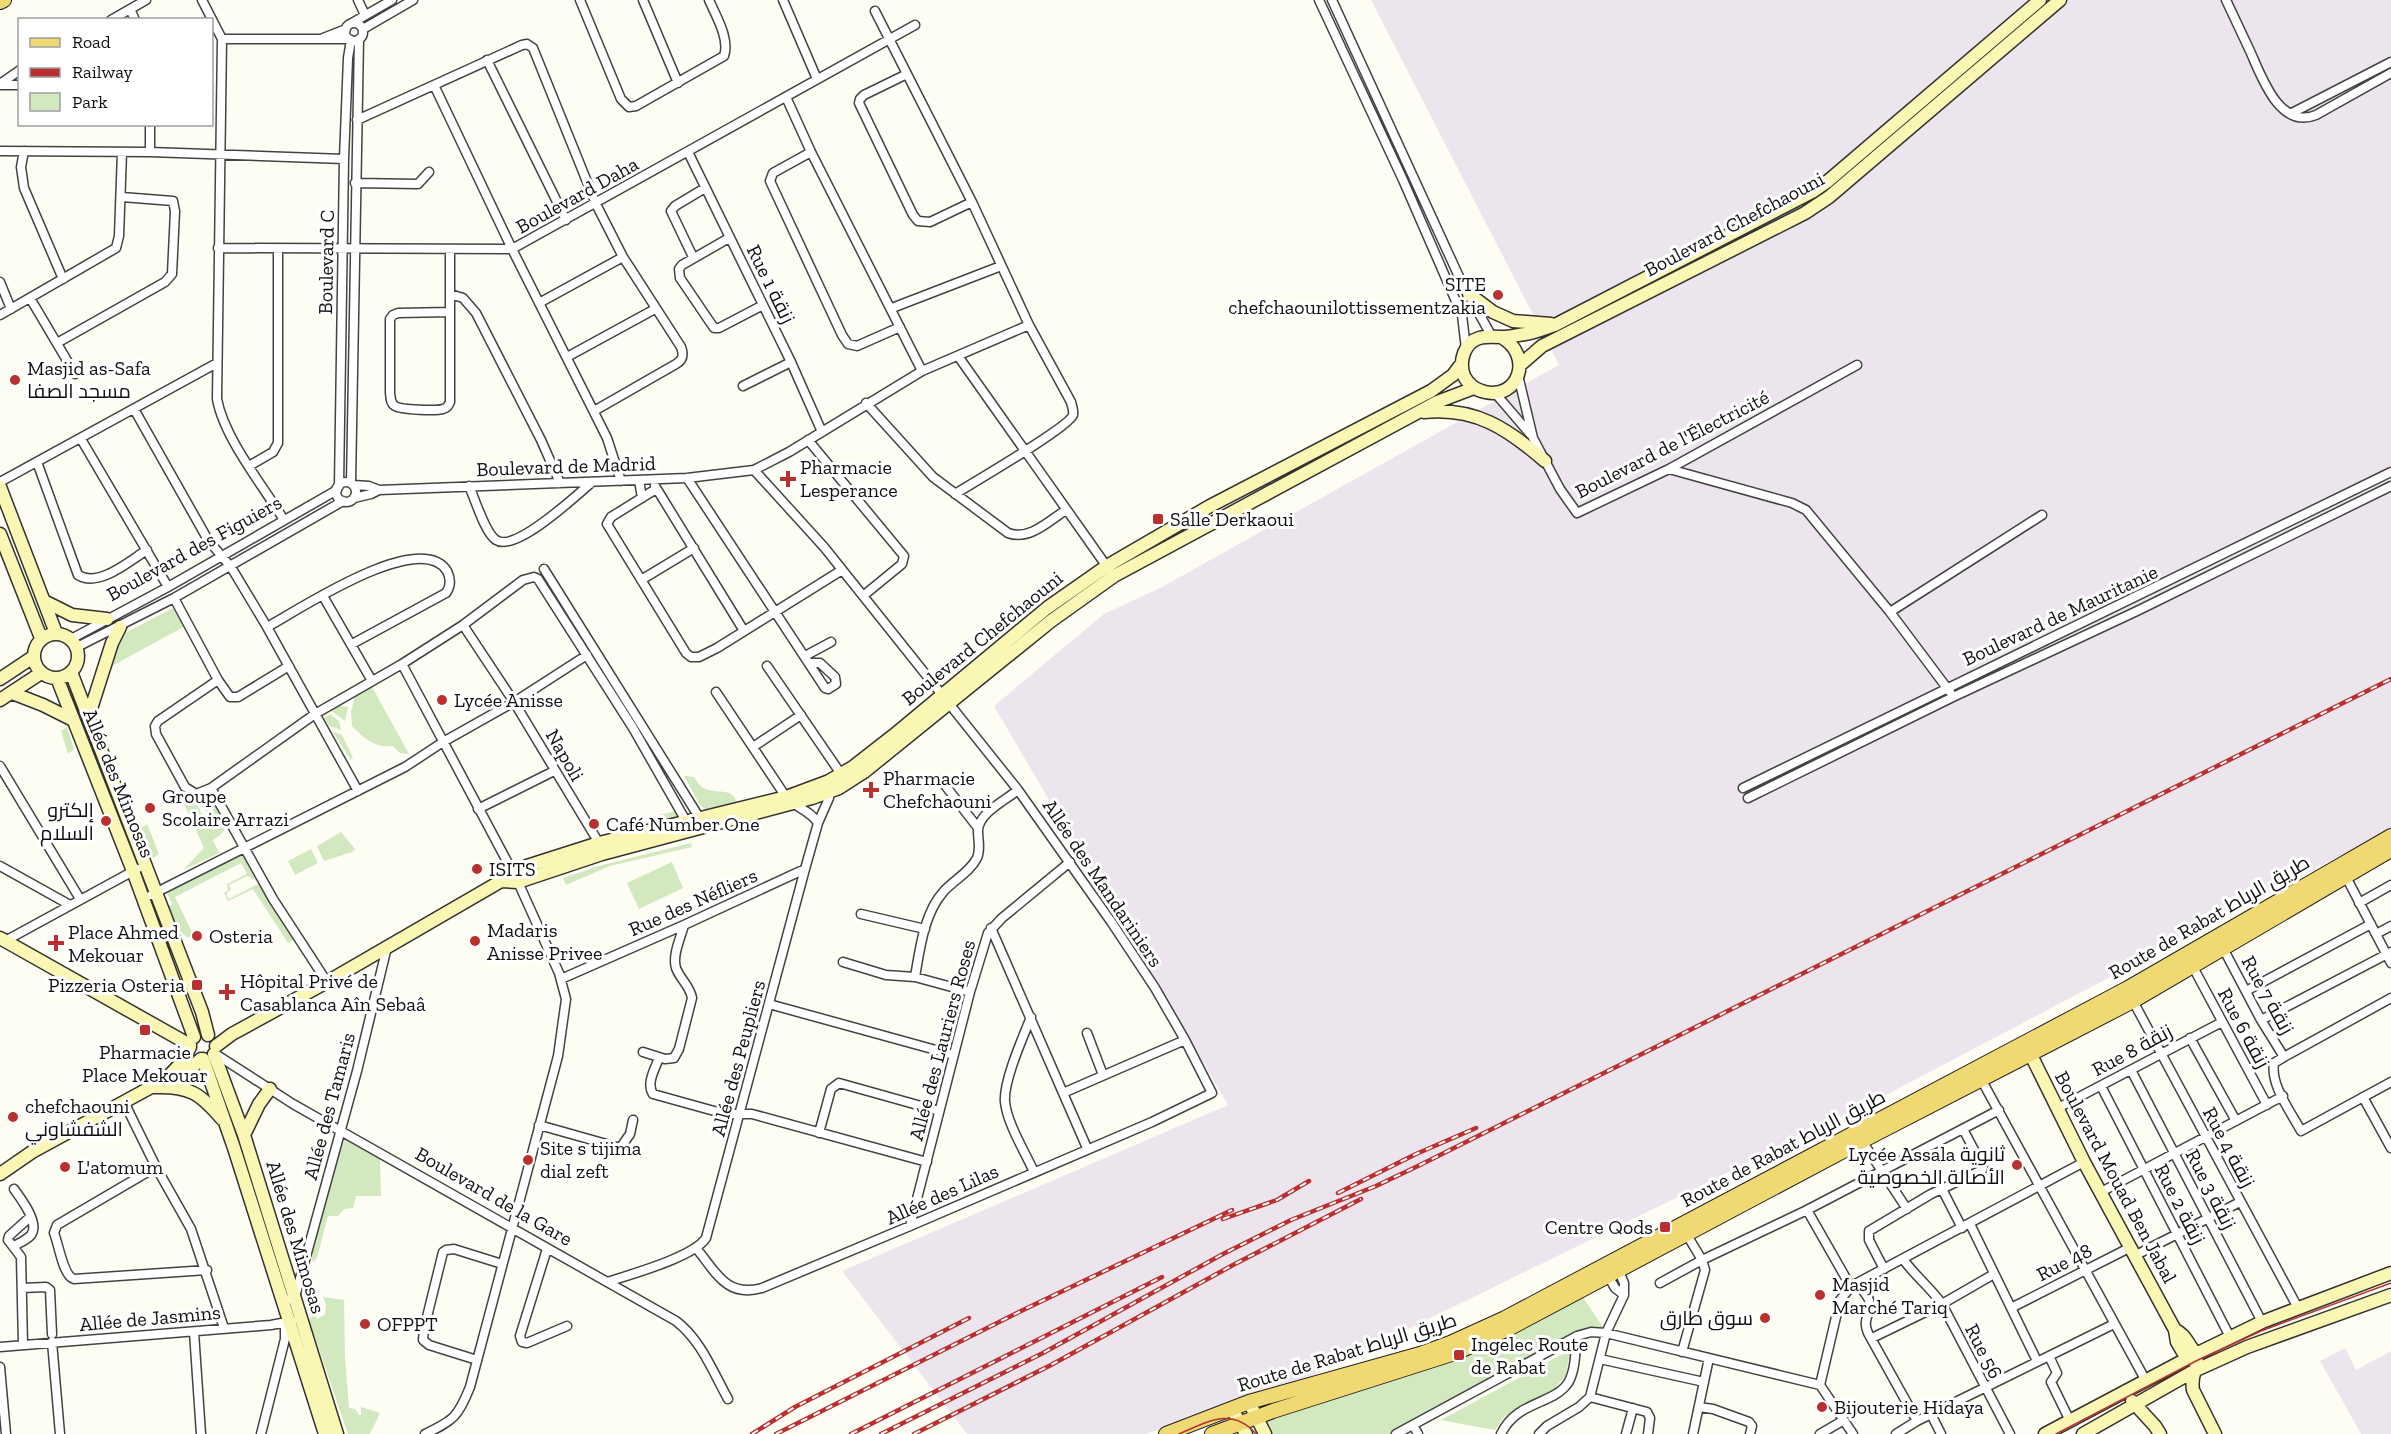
<svg xmlns="http://www.w3.org/2000/svg" width="2391" height="1434" font-family="'Zilla Slab',Cairo,serif">
  <rect width="100%" height="100%" fill="#fefdf4"/>
  <path fill="#ede5ee" d="M1371 0H2391V829L1888 1094 1300 1382 1145 1434H967L842 1271 1228 1105 994 706 1104 614 1162 587 1559 365Z
    M2345 1348 2356 1370 2391 1351V1434H2361L2320 1361Z"/>
  <path fill="#d2e8be" d="M173 608 185 626 112 666 113 652 123 634Z
    M371 685 409 754 400 753 393 746C374 748 365 739 352 726L351 712 356 692Z
    M337 705 348 707 345 721 329 709Z
    M330 714 339 721 341 730 329 726 324 718Z
    M67 727 74 749 68 754 61 731Z
    M332 731 342 735 353 758 351 760Z
    M684 776 694 777C696 780 700 787 704 788 716 795 734 786 737 804L705 809 700 805Z
    M208 794C216 799 227 820 224 830 223 834 217 837 213 840L219 853 183 870 204 848 184 804 195 799 201 813 206 816 214 830 217 825 201 805 199 798Z
    M676 811 682 817 650 825 645 818Z
    M140 822 143 827 147 824 159 854 153 858 151 852H143L140 832 135 828Z
    M341 832 355 849 352 852 324 861 317 846Z
    M691 843 692 847 610 866 566 885 563 878 602 865Z
    M311 849 318 863 295 875 288 861Z
    M242 853 256 880 247 876 229 885 231 889 226 894 229 899 260 883 296 938 288 943 253 889 228 901 224 893 228 890 227 884 247 874 241 863 175 897 193 934 188 938 175 927V921L167 908 172 904 166 891Z
    M672 862 683 888 639 909 627 883Z
    M347 1138 380 1158 381 1196H356L353 1208 344 1209 338 1216H328L317 1258 313 1262 309 1249 340 1147Z
    M323 1297 344 1300 345 1357 349 1408 355 1409 359 1415H361V1407L380 1413 370 1434H348L309 1320 313 1315 318 1319 325 1314 326 1305Z
    M1583 1297 1604 1329 1398 1434H1267L1259 1418 1404 1377 1461 1357Z
    M1570 1350 1566 1375 1555 1388 1504 1417 1495 1430 1441 1420Z"/>
  <g fill="none" stroke-linecap="round" stroke-linejoin="round">
    <g stroke="#434343" stroke-width="11">
      <path id="street" d="M202 0 222 39 217 399C224 438 263 486 284 520
        M358 0 365 15
        M580 0 621 99 629 107 636 106 724 56C730 39 716 16 709 0
        M643 0 678 83
        M783 0 817 79
        M1319 0 1403 180 1462 315 1466 349
        M1332 0 1461 281 1491 335
        M2226 0C2234 17 2242 34 2250 51 2261 75 2279 130 2316 115L2391 73
        M130 9 135 20
        M875 11 972 202 1029 325 1071 402C1072 406 1074 411 1073 415 1069 427 971 484 955 494
        M111 20 146 0
        M352 23 392 0
        M345 32a9 9 0 1 1 18 0a9 9 0 1 1-18 0Z
        M363 29 413 0
        M323 38 346 29
        M222 39H349
        M487 60 566 220
        M907 74 864 95 860 99 859 103 913 215 918 221 930 222 972 202
        M0 84 20 70
        M0 85H20
        M434 85 512 249 607 438 621 481
        M786 97 811 152 922 371
        M2290 114 2391 62
        M357 120 522 45 527 44 533 48 596 204 623 257 681 347C684 355 683 360 676 364L594 411
        M0 151 150 152 344 159
        M24 151 21 167 24 188 63 279
        M150 152V124
        M688 152 791 362 822 432
        M811 152 773 173 770 181 842 335 848 344 857 346 900 327
        M355 183 418 184 429 172
        M729 238 682 265 679 269 680 278 714 328H719L763 305
        M218 248 512 249 915 25
        M450 250V402C448 406 448 407 443 409 437 411 401 410 395 406 390 403 391 398 390 393V319L393 315 398 313 450 312
        M693 257 671 211 675 206 705 188
        M0 282 11 309
        M450 294 463 298 476 313 541 440 560 483
        M30 298 75 374
        M539 303 623 257
        M892 308 1001 266
        M0 315 116 248 119 236 122 152
        M57 343 165 282 172 274 175 211 173 201 122 197
        M958 356 1110 571
        M567 357 655 309
        M1518 375 1533 438 1560 489 1577 513 1669 469 1857 365
        M743 386 791 362
        M1495 393 1531 435
        M866 403 933 477 1008 533C1029 541 1049 521 1066 510
        M134 409 208 540 231 567 267 627 358 791
        M81 439 168 587
        M808 440 904 556 902 564 863 596
        M37 462 78 575C99 588 129 561 147 550
        M249 466 273 452 278 443V249
        M1669 469 1792 503 1806 510 1890 612 1950 692
        M687 478 825 688 828 689 836 684 835 677 820 663H809
        M639 480 642 498
        M0 482 217 363
        M336 492a10 10 0 1 1 20 0a10 10 0 1 1-20 0Z
        M351 483 359 39
        M353 485 369 486 379 490 687 478 754 470 789 452 922 371 1029 325
        M339 486 344 159 348 58 351 40
        M469 486C475 499 485 533 496 540 515 553 577 495 592 482
        M655 486 744 631
        M656 489 611 517 607 524 686 653 691 657H699L717 648 842 570
        M354 498 371 494 379 490
        M544 569 699 817
        M641 580 694 548
        M323 596 372 681
        M174 598 218 680 230 697H238L289 666
        M1890 612 2042 515
        M463 625 514 702 599 843
        M267 627C297 611 420 528 447 571 451 579 451 586 446 593L352 644
        M71 639 168 587 337 490
        M77 647 174 598 343 501
        M805 656 831 642
        M402 664 518 882 559 973 566 999 558 1056 470 1387C458 1417 454 1420 425 1434
        M767 666 841 774
        M218 680 158 721 155 726 156 734 185 787 196 794 211 788 315 714 402 664 463 625 523 580 534 577 538 579 633 728 686 821
        M716 692 786 797C796 808 810 810 818 823
        M753 747 801 715
        M0 766 80 899
        M941 780 978 828
        M211 788 273 899 327 982
        M1743 788 2391 472
        M1748 798 1953 697 2137 611 2391 486
        M478 809 554 771
        M0 866 70 905
        M2344 873 2391 963
        M151 895 405 767 443 742 514 702 587 655
        M2359 903 2391 885
        M861 914 925 929
        M991 928 1087 1148
        M2376 934 2391 926
        M5 941 137 869
        M2224 950 2261 1020 2284 1057
        M843 962 886 975 915 977 970 992
        M2193 967 2267 1105
        M915 977C920 948 924 913 944 891 954 880 970 872 977 858 981 849 978 841 978 831 978 813 1006 800 1018 790
        M561 979 684 925 805 869
        M2246 991 2371 924
        M2391 998 2284 1057 2274 1063C2270 1085 2291 1112 2301 1131L2391 1082
        M2133 1001 2298 1308
        M769 1004 954 1055
        M1031 1017C1023 1037 1003 1082 1005 1102 1007 1123 1025 1152 1034 1172
        M2261 1020 2391 952
        M1087 1033 1103 1075
        M2190 1038 2236 1121
        M643 1052 665 1059 674 1058 679 1049 692 998C690 986 680 979 676 968 672 955 681 937 684 925
        M214 1053 293 1104 676 1321C701 1340 713 1372 728 1399
        M659 1058C655 1069 646 1083 653 1094L725 1114H752L927 1162
        M2131 1070 2262 1322
        M1981 1079 2146 1381
        M2101 1086 2230 1337
        M1063 1093 1185 1040
        M2363 1097 2391 1148
        M124 1102 156 1167 191 1229 224 1328
        M2058 1108 2222 1022
        M539 1125 617 1147H621L630 1134 633 1120
        M819 1133 831 1089 839 1083 939 1111
        M1862 1141 1907 1209
        M156 1167 57 1225 54 1233C59 1245 63 1276 74 1279L207 1270
        M1942 1189 1962 1228
        M2101 1192 2283 1096
        M1807 1210 1851 1287
        M1970 1224 2037 1361
        M910 1226 970 992 988 933 1002 918 1070 862
        M14 1246C19 1243 27 1240 31 1235 40 1223 21 1199 14 1189
        M696 1248C716 1272 726 1298 762 1288L910 1226 1152 1122 1212 1093 1185 1040 1155 988 1112 923 1018 790 824 547 754 470
        M547 1249 520 1336 522 1342 527 1343 567 1326
        M2136 1255 2240 1202
        M1903 1259C1915 1276 1930 1287 1942 1304L2010 1434
        M1884 1269 1869 1240V1231L1931 1194 1982 1170 1983 1167 1963 1129
        M1606 1272 1615 1288 1624 1295
        M607 1282C629 1275 694 1257 706 1238L805 869 818 823 829 798 830 788
        M1660 1283 1702 1260 1807 1210 1999 1110
        M1857 1283C1861 1289 1870 1297 1870 1304 1870 1316 1862 1319 1868 1333L1917 1421
        M22 1288 46 1287 50 1290 52 1334
        M284 1301 295 1297 302 1271 357 1071 387 947
        M2011 1308 2131 1247
        M194 1332 201 1434
        M1872 1338 1942 1304 1994 1274
        M52 1342 60 1434
        M23 1345 21 1257 8 1240 9 1236 30 1217
        M0 1347 271 1325 292 1321
        M1682 1352 1705 1270 1702 1260 1687 1235
        M2049 1356 2057 1373 2051 1382 2070 1421
        M1600 1359 1704 1382
        M477 1360 429 1345 423 1340 424 1329 443 1252 446 1250 454 1249 502 1264
        M0 1367 6 1434
        M1590 1397 1647 1412 1650 1418 1648 1434
        M1699 1407 1713 1409 1749 1422 1752 1426 1750 1434
        M1931 1414 1941 1434
        M1413 1425 1418 1434
        M261 1434 285 1339V1323
        M1396 1434 1577 1336 1591 1332 1606 1333 1820 1385
        M1501 1434C1516 1401 1553 1405 1568 1383 1576 1370 1575 1350 1577 1336
        M1539 1434 1547 1426 1579 1407 1590 1397 1606 1333 1624 1295V1283L1617 1267
        M1626 1434 1633 1408
        M1693 1434 1709 1358
        M1820 1434 1844 1420
        M1853 1434 1820 1385 1840 1300 1851 1287 1857 1283 2084 1162
        M1896 1434 1917 1421 2114 1324"/>
    </g>
    <g stroke="#323232" stroke-width="15">
      <path id="secondary" d="M1469 294 1493 312 1513 321 1551 324
        M1501 337C1534 355 1519 400 1485 392 1476 390 1468 384 1464 376 1461 368 1461 361 1464 353 1471 335 1486 336 1502 337 1509 337 1517 335 1525 334 1535 333 1545 328 1555 325L1812 192 1828 181 2040 0
        M1520 365 1542 346 1805 213 1829 197 2060 0
        M1424 412C1475 407 1507 428 1545 461
        M0 487 56 633
        M0 534 41 638
        M46 602 72 615 107 619
        M34 656a22 22 0 1 1 44 0a22 22 0 1 1-44 0Z
        M71 672 202 1012 208 1035
        M57 678 133 871 194 1037
        M0 679 33 657
        M12 693 43 705 73 720
        M0 700 41 673
        M89 715 112 643 120 627
        M502 881 518 882 602 854 812 798 839 788 864 772 1051 621 1114 576 1437 402 1474 388
        M0 938 190 1045
        M2026 1045 2084 1162 2175 1330 2177 1342 2187 1359
        M216 1046 232 1034 327 982 527 866 599 843 786 797 829 781 853 767 894 735 1047 608 1107 566 1210 506 1431 391 1453 375 1462 363
        M214 1054 244 1135 337 1434
        M203 1059 234 1148 325 1434
        M168 1078 185 1074 201 1059
        M155 1087C189 1086 200 1093 222 1119
        M244 1135 259 1104 270 1089
        M0 1174 32 1152 166 1079 183 1061 190 1047
        M2175 1330C2182 1333 2185 1338 2189 1344 2206 1368 2189 1367 2193 1390L2215 1434
        M2132 1401 2155 1426 2160 1434
        M1249 1402 1265 1434
        M1232 1409 1246 1434
        M2045 1434 2196 1354 2262 1322 2391 1273
        M2083 1434 2194 1371 2247 1347 2391 1295"/>
    </g>
    <g stroke="#212121" stroke-width="16">
      <path id="primary" d="M0 2 4 0
        M1166 1434 1249 1402 1420 1354 1450 1343 1505 1318 2128 988 2391 836
        M1212 1434 1273 1411 1458 1352 1510 1328 1862 1141 2133 1001 2391 850"/>
    </g>
    <use href="#street" stroke="#fff" stroke-width="8"/>
    <use href="#secondary" stroke="#faf6b3" stroke-width="12"/>
    <use href="#primary" stroke="#f0d872" stroke-width="14"/>
    <path stroke="#b9302f" stroke-width="1.5" d="M1179 1434C1207 1422 1232 1406 1256 1434
      M2056 1434 2198 1360 2261 1331 2391 1283"/>
    <g stroke="#b9302f" stroke-width="4.5">
      <path id="rail" d="M1338 1193 1416 1154 1476 1128
        M1223 1219 1277 1200 1309 1181
        M752 1434 795 1407 969 1318
        M776 1434 1021 1311 1232 1210
        M851 1434 1162 1277
        M881 1434 1043 1353 1223 1254 1291 1220 1376 1186 1420 1165 2391 679
        M914 1434 1051 1365 1233 1265 1361 1199"/>
    </g>
    <use href="#rail" stroke="#fff" stroke-width="2" stroke-dasharray="7" stroke-linecap="butt"/>
  </g>
  <g fill="#b9302f" stroke="#fff" stroke-width="2">
    <circle cx="1498" cy="295" r="6"/>
    <circle cx="15" cy="380" r="6"/>
    <path d="M785 470h6v6h6v6h-6v6h-6v-6h-6v-6h6z"/>
    <rect x="1152" y="513" width="12" height="12" rx="3"/>
    <circle cx="442" cy="700" r="6"/>
    <path d="M868 781h6v6h6v6h-6v6h-6v-6h-6v-6h6z"/>
    <circle cx="150" cy="808" r="6"/>
    <circle cx="106" cy="821" r="6"/>
    <circle cx="594" cy="824" r="6"/>
    <circle cx="477" cy="869" r="6"/>
    <circle cx="197" cy="936" r="6"/>
    <circle cx="475" cy="941" r="6"/>
    <path d="M53 934h6v6h6v6h-6v6h-6v-6h-6v-6h6z"/>
    <rect x="191" y="979" width="12" height="12" rx="3"/>
    <path d="M224 983h6v6h6v6h-6v6h-6v-6h-6v-6h6z"/>
    <rect x="139" y="1024" width="12" height="12" rx="3"/>
    <circle cx="13" cy="1117" r="6"/>
    <circle cx="528" cy="1160" r="6"/>
    <circle cx="2017" cy="1165" r="6"/>
    <circle cx="65" cy="1167" r="6"/>
    <rect x="1659" y="1221" width="12" height="12" rx="3"/>
    <circle cx="1820" cy="1295" r="6"/>
    <circle cx="1765" cy="1318" r="6"/>
    <circle cx="365" cy="1324" r="6"/>
    <rect x="1453" y="1349" width="12" height="12" rx="3"/>
    <circle cx="1822" cy="1407" r="6"/>
  </g>
  <g text-anchor="middle" stroke-width="6" stroke-linejoin="round" paint-order="stroke">
    <g font-size="20" fill="#101010" stroke="#fff">
      <text transform="translate(577 195) rotate(-29)" y="7">Boulevard Daha</text>
      <text transform="translate(1734 224) rotate(-28)" y="7">Boulevard Chefchaouni</text>
      <text transform="translate(326 262) rotate(-89)" y="7">Boulevard C</text>
      <text transform="translate(771 284) rotate(64)" y="7">Rue 1 زنقة</text>
      <text transform="translate(1672 444) rotate(-27)" y="7">Boulevard de l'Électricité</text>
      <text transform="translate(566 466) rotate(-2)" y="7">Boulevard de Madrid</text>
      <text transform="translate(194 548) rotate(-29)" y="7">Boulevard des Figuiers</text>
      <text transform="translate(2060 615) rotate(-25)" y="7">Boulevard de Mauritanie</text>
      <text transform="translate(982 638) rotate(-39)" y="7">Boulevard Chefchaouni</text>
      <text transform="translate(565 755) rotate(60)" y="7">Napoli</text>
      <text transform="translate(119 783) rotate(68)" y="7">Allée des Mimosas</text>
      <text transform="translate(1103 883) rotate(56)" y="7">Allée des Mandariniers</text>
      <text transform="translate(693 902) rotate(-24)" y="7">Rue des Néfliers</text>
      <text transform="translate(2209 917) rotate(-30)" y="7">Route de Rabat طريق الرباط</text>
      <text transform="translate(2268 995) rotate(61)" y="7">Rue 7 زنقة</text>
      <text transform="translate(2244 1028) rotate(62)" y="7">Rue 6 زنقة</text>
      <text transform="translate(942 1040) rotate(-75)" y="7">Allée des Lauriers Roses</text>
      <text transform="translate(2132 1050) rotate(-28)" y="7">Rue 8 زنقة</text>
      <text transform="translate(738 1058) rotate(-75)" y="7">Allée des Peupliers</text>
      <text transform="translate(329 1106) rotate(-75)" y="7">Allée des Tamaris</text>
      <text transform="translate(2229 1147) rotate(62)" y="7">Rue 4 زنقة</text>
      <text transform="translate(1783 1148) rotate(-28)" y="7">Route de Rabat طريق الرباط</text>
      <text transform="translate(2116 1177) rotate(62)" y="7">Boulevard Mouad Ben Jabal</text>
      <text transform="translate(2211 1189) rotate(63)" y="7">Rue 3 زنقة</text>
      <text transform="translate(942 1194) rotate(-24)" y="7">Allée des Lilas</text>
      <text transform="translate(494 1196) rotate(30)" y="7">Boulevard de la Gare</text>
      <text transform="translate(2180 1204) rotate(63)" y="7">Rue 2 زنقة</text>
      <text transform="translate(296 1237) rotate(73)" y="7">Allée des Mimosas</text>
      <text transform="translate(2064 1262) rotate(-27)" y="7">Rue 48</text>
      <text transform="translate(150 1318) rotate(-5)" y="7">Allée de Jasmins</text>
      <text transform="translate(1984 1351) rotate(63)" y="7">Rue 56</text>
      <text transform="translate(1347 1352) rotate(-17)" y="7">Route de Rabat طريق الرباط</text>
    </g>
    <g font-size="20" fill="#101010" stroke="#fff" text-anchor="start">
      <text x="1486" y="291" text-anchor="end">SITE<tspan x="1486" dy="23">chefchaounilottissementzakia</tspan></text>
      <text x="27" y="375">Masjid as-Safa<tspan x="27" dy="23">مسجد الصفا</tspan></text>
      <text x="800" y="474">Pharmacie<tspan x="800" dy="23">Lesperance</tspan></text>
      <text x="1170" y="526">Salle Derkaoui</text>
      <text x="454" y="707">Lycée Anisse</text>
      <text x="883" y="785">Pharmacie<tspan x="883" dy="23">Chefchaouni</tspan></text>
      <text x="162" y="803">Groupe<tspan x="162" dy="23">Scolaire Arrazi</tspan></text>
      <text x="94" y="817" text-anchor="end">إلكترو<tspan x="94" dy="23">السلام</tspan></text>
      <text x="606" y="831">Café Number One</text>
      <text x="489" y="876">ISITS</text>
      <text x="487" y="937">Madaris<tspan x="487" dy="23">Anisse Privee</tspan></text>
      <text x="68" y="939">Place Ahmed<tspan x="68" dy="23">Mekouar</tspan></text>
      <text x="209" y="943">Osteria</text>
      <text x="240" y="988">Hôpital Privé de<tspan x="240" dy="23">Casablanca Aîn Sebaâ</tspan></text>
      <text x="185" y="992" text-anchor="end">Pizzeria Osteria</text>
      <text x="145" y="1059" text-anchor="middle">Pharmacie<tspan x="145" dy="23">Place Mekouar</tspan></text>
      <text x="25" y="1113">chefchaouni<tspan x="25" dy="23">الشفشاوني</tspan></text>
      <text x="540" y="1155">Site s tijima<tspan x="540" dy="23">dial zeft</tspan></text>
      <text x="2005" y="1161" text-anchor="end">Lycée Assala ثانوية<tspan x="2005" dy="23">الأصالة الخصوصية</tspan></text>
      <text x="77" y="1174">L'atomum</text>
      <text x="1653" y="1234" text-anchor="end">Centre Qods</text>
      <text x="1832" y="1291">Masjid<tspan x="1832" dy="23">Marché Tariq</tspan></text>
      <text x="1753" y="1325" text-anchor="end">سوق طارق</text>
      <text x="377" y="1331">OFPPT</text>
      <text x="1471" y="1351">Ingelec Route<tspan x="1471" dy="23">de Rabat</tspan></text>
      <text x="1834" y="1414">Bijouterie Hidaya</text>
    </g>
  </g>
  <rect x="18" y="18" width="195" height="108" fill="#ffffff" stroke="#9f9f9f" stroke-width="1.5"/>
  <rect x="30" y="38" width="30" height="9" fill="#f0d872" stroke="#9f9f9f" stroke-width="1.5"/>
  <text x="72" y="48" font-size="18" fill="#101010">Road</text>
  <rect x="30" y="68" width="30" height="9" fill="#b9302f" stroke="#9f9f9f" stroke-width="1.5"/>
  <text x="72" y="78" font-size="18" fill="#101010">Railway</text>
  <rect x="30" y="93" width="30" height="18" fill="#d2e8be" stroke="#9f9f9f" stroke-width="1.5"/>
  <text x="72" y="108" font-size="18" fill="#101010">Park</text>
</svg>
